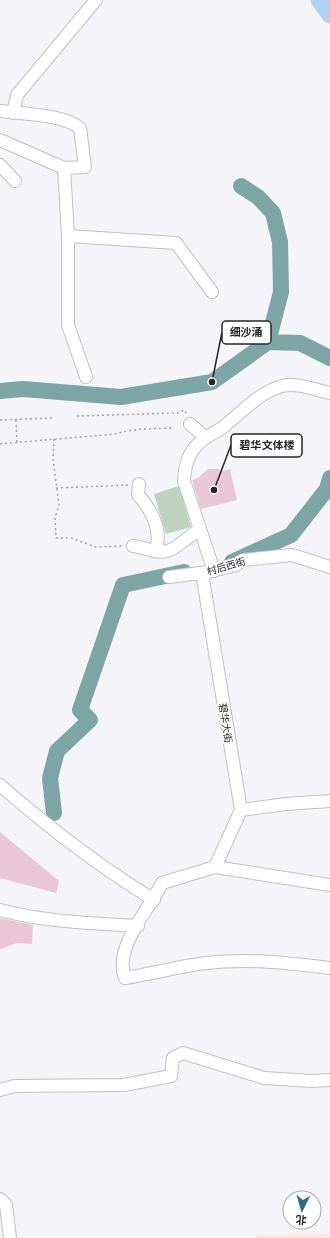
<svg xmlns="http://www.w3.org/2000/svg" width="330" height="1238" font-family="Quicksand,'Noto Sans SC',sans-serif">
  <rect width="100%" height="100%" fill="#f5f5f9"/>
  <path fill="#fce7d9" d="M330 1234V1238H256V1235Z"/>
  <path fill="#bfd2c0" d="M179 486 191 527 166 534 154 494Z"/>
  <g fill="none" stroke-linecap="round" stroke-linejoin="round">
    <path stroke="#7ea5a6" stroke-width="16" d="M268 342 300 343 330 358
      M0 391 23 389 121 397 212 382 268 342 281 292 280 242 273 213 258 197 241 186
      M232 562 291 535 327 489 330 478
      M54 813 50 778 57 751 90 720 80 710 123 585 184 572"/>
  </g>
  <path fill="#e9c7d4" d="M208 469H218L222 471 230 469 237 500 201 509 192 480 198 478Z
    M0 832 59 881 56 893 0 878Z
    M0 918 33 925 32 944 17 943 0 949Z"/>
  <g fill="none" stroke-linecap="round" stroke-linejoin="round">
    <g stroke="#bfc0c4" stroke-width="14">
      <path id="minor" d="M0 111C23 114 62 114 80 128L85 167 64 168 0 140
        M13 113 17 95 96 0
        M0 165 15 181
        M64 168 68 236V325L86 377
        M68 236 176 243 212 292
        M190 424 205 437
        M139 484 138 495C152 510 162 530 156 550
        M133 546C143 547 158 554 167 551 174 550 193 534 200 528
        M214 571 184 481C184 469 188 454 197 445 204 437 213 434 222 428 240 414 259 392 282 386 297 382 315 390 330 393
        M202 573 241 810 215 867
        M169 577 208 572 236 565 243 560 292 555 330 567
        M0 785C48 827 99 866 154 900
        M241 810 286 804 330 801
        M330 885 215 867 162 883C149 910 113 948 125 978 152 974 179 966 206 963 247 958 289 963 330 968
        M0 910C45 922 91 923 138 926
        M0 1090 14 1086 124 1085 171 1076 173 1058 183 1053 264 1078 312 1081 330 1080
        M0 1199 6 1205 10 1238"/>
    </g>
    <g stroke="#cfcfd0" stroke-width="17">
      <path id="major" d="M319 0 330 15"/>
    </g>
    <path stroke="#a1a1a4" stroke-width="1.5" stroke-dasharray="2 3" stroke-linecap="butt" d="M77 416 177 413 185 410 186 415
      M0 420 53 418
      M16 420 17 442
      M54 439 53 459 59 505 55 518 56 538H71L96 547 123 546
      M0 444 115 434C133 428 153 429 173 428
      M56 488 130 485"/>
    <use href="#minor" stroke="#fff" stroke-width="12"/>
    <use href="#major" stroke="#b0d0f8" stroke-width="15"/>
  </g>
  <g text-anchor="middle" stroke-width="3.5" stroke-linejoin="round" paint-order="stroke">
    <g font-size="10" fill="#262628" stroke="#fff">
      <text transform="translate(226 566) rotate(-16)" y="4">村后西街</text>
      <text transform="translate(226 723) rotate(81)" y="4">碧华大街</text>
    </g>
  </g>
  <path fill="none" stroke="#262628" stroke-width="1.5" d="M212 382L222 332M214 490L231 445"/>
  <g fill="#262628" stroke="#fff" stroke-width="1.5">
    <circle cx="212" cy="382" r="4"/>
    <circle cx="214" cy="490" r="4"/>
  </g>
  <g fill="#fff" stroke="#262628" stroke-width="1.5">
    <rect x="222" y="321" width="49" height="23" rx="4"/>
    <rect x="231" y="434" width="71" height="23" rx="4"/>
  </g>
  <g font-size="11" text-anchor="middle" font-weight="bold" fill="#262628">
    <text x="246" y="336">细沙涌</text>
    <text x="267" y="449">碧华文体楼</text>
  </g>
  <g transform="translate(302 1210) rotate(185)"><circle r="19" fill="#ffffff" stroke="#a8a8a9"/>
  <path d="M0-3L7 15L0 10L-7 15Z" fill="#346b86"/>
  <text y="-6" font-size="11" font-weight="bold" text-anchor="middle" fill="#262628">北</text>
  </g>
</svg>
